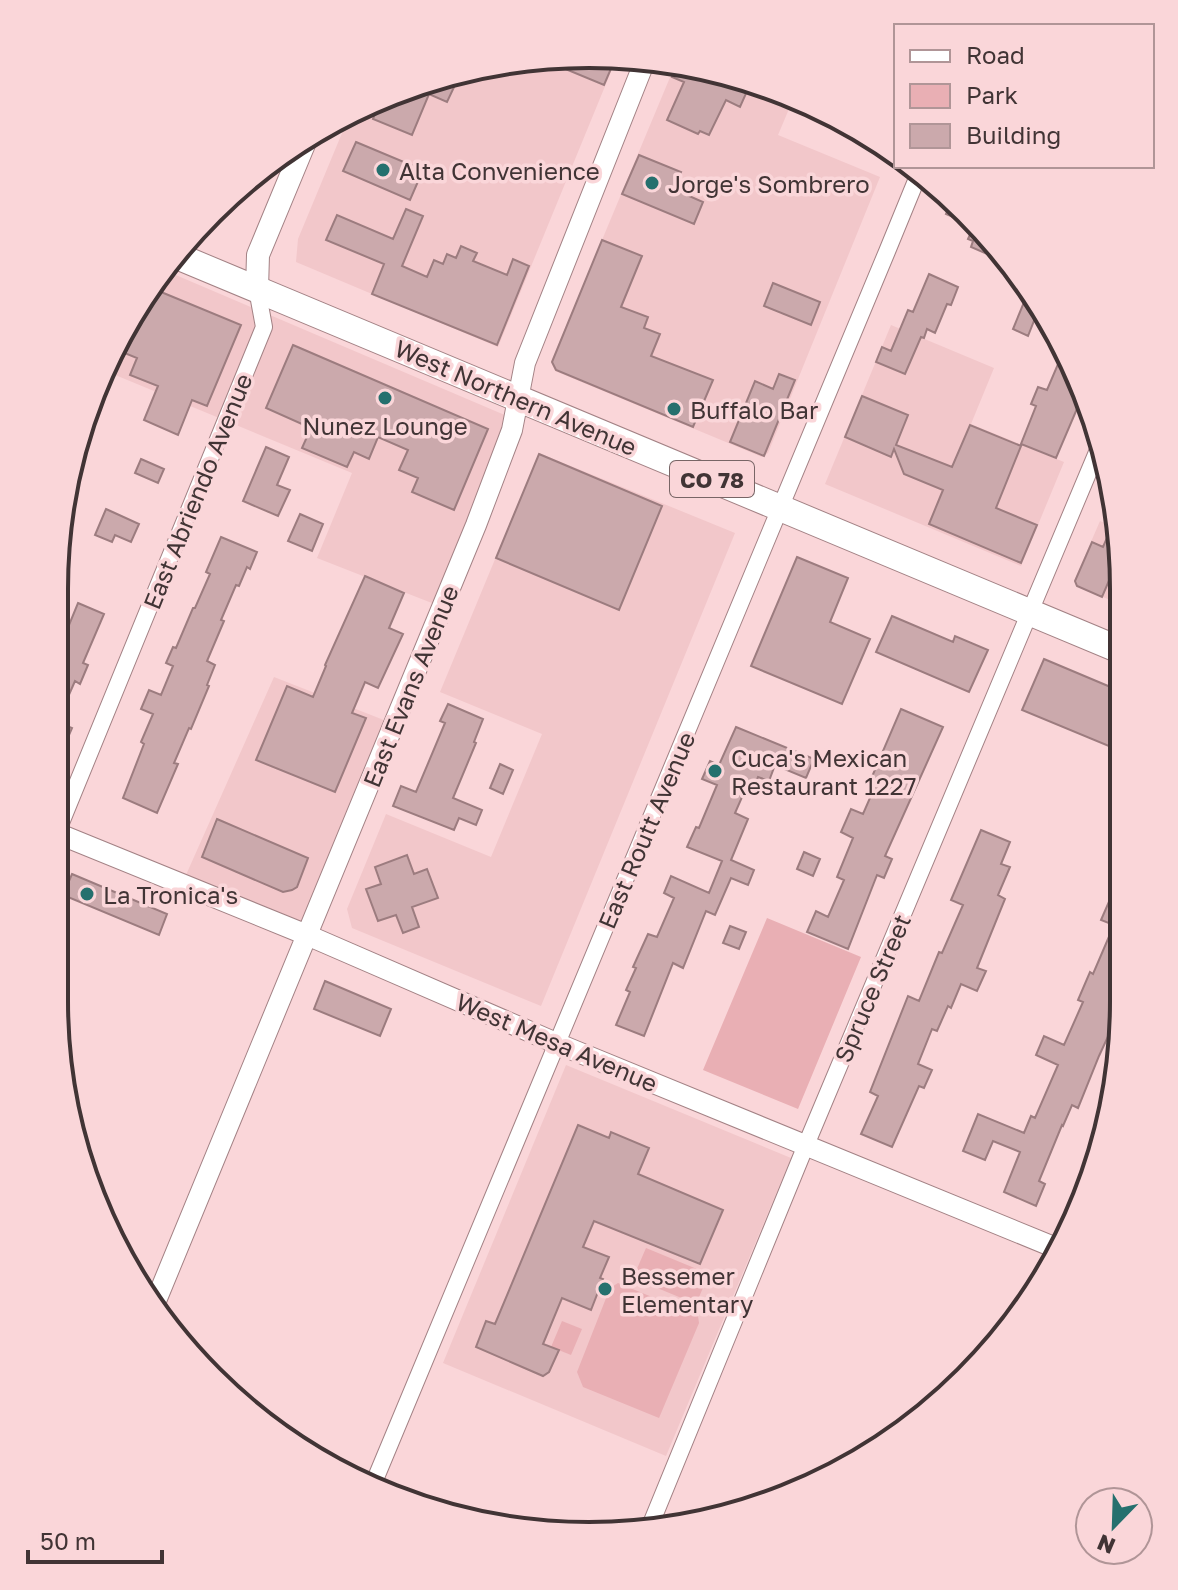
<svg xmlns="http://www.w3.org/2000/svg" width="1178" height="1590" viewBox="0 0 1178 1590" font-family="'Golos Text',sans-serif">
  <rect width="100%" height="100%" fill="#fad6d9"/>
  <path fill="#f2c7ca" d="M554,55L617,57L498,347L296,262L298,239L352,109L450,72Z
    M676,63L761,82L794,97L778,135L880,177L768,453L762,457L555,371L551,362Z
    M164,270L514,419L442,607L317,558L352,473L108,372L144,292Z
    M891,325L994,368L971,424L1064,462L1021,566L825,484Z
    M539,453L735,533L541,1006L352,928L347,909L386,814L491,857L542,734L440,692Z
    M1100,521L1119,529L1120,604L1076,586L1074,581Z
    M274,677L394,724L307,935L182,884Z
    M566,1065L791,1158L666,1456L443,1363Z"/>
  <path fill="#e9afb4" d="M767,918L861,957L798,1109L703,1070Z
    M646,1248L709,1274L696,1304L633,1278Z
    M618,1283L698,1316L699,1323L659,1418L583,1387L577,1372L610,1288Z
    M562,1321L582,1329L571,1355L551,1347Z"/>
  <path fill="#cba9ac" stroke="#9c7c7f" stroke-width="2" d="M554,55L582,56L616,57L604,85L539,58Z
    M678,63L752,80L740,107L726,100L709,135L700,131L698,134L667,120L684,82L672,77Z
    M437,77L455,85L447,102L429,94L412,135L373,119L381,98Z
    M356,142L423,170L410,200L343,171Z
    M639,155L681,172L673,189L703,202L694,224L622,194Z
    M953,199L1013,263L1015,266L971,247L973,241L968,239L974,226L946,214Z
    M406,209L423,216L402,266L427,277L434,260L443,264L447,254L456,258L461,246L477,253L473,261L507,275L513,259L529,266L497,345L372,294L384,264L326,240L337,215L393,239Z
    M602,240L642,256L621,307L648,317L644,328L660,334L651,356L713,380L693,427L556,370L552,362Z
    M929,274L958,287L951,305L947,304L935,333L927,329L924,338L921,337L905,374L876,362L882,347L891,351L908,310L913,312Z
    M773,283L820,302L811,325L764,306Z
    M149,287L241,325L207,406L192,400L178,435L144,420L158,386L130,375L137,358L122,352L127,340L123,339L144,292Z
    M1029,290L1039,308L1028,336L1013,329Z
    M293,345L488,429L454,510L412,492L418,478L399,470L408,450L378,437L369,459L354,452L347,467L302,448L311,428L266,408Z
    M1064,350L1085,390L1056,458L1021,444L1036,406L1031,404L1038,387L1047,390Z
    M779,374L795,380L764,456L730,442L755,381L773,389Z
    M862,396L908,415L896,445L952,467L970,425L1021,446L996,508L1037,525L1021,563L929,524L943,490L904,474L894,449L891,457L845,437Z
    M266,447L289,457L277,485L290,490L278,516L243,501Z
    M539,454L662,506L619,610L496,558Z
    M141,459L164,469L158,483L135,473Z
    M106,509L139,524L131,542L115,535L112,542L95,535Z
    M1118,513L1120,555L1102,597L1077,586L1075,581L1092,542L1103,547Z
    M300,514L323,524L312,551L288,541Z
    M221,537L257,552L250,569L247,567L239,586L236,585L221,620L224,621L207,661L215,665L207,685L209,686L191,729L189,728L174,763L178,764L157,813L123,798L144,744L141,742L153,714L141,709L149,690L161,695L173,666L166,663L173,647L176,648L193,608H195L210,574L206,572Z
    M797,557L848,578L830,622L870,639L842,704L751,666Z
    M365,576L404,593L389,628L403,634L378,688L365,682L352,713L366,718L335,792L256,760L287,686L313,697L326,666L325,665Z
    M78,603L104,614L83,663L88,665L80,684L75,681L57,722L72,728L55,768V625L67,630Z
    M892,616L953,642L955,636L988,650L969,692L876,652Z
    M1044,659L1120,691L1121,739L1116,749L1022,710Z
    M448,704L483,719L474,742L476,743L453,798L482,810L476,825L459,818L454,830L393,806L401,786L416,792L445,723L440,721Z
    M901,709L943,727L885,856L892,859L884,878L877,875L848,949L807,932L816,911L828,917L844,880L837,877L853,838L841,832L851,809L863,814L877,782L871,779Z
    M736,727L814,759L806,778L775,765L769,781L758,777L755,784L749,781L735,813L748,819L731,860L754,870L748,885L731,878L715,915L706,911L683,968L673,963L644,1036L616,1025L630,992L626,990L636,968L633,967L648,934L657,937L674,898L664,893L671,876L709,893L722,861L687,847L696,827L699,828L717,785L702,779L710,761L719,765Z
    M500,764L513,770L503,794L490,788Z
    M217,819L308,858L297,887L292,890L283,892L202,857Z
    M981,830L1010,842L1001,864L1010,867L998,895L1005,899L977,968L986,971L977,991L961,984L951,1008L948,1006L937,1031L932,1029L918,1064L932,1070L924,1088L919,1086L892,1147L861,1134L878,1096L870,1092L908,996L919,1001L939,952L942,953L963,905L951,900Z
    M804,852L820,859L813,876L797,869Z
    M407,855L414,874L427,869L438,898L412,907L419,927L403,933L396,915L378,921L366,889L381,884L375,867Z
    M72,874L167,914L159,935L63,895Z
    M1111,897L1122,902L1123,1004L1099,1056L1078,1108L1072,1105L1063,1126L1062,1125L1039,1181L1045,1184L1036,1206L1004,1192L1020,1152L993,1141L985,1160L963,1151L978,1114L1024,1133L1031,1116L1035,1118L1058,1065L1036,1055L1044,1036L1064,1045L1083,1002L1078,1000L1090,972L1093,974L1114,925L1101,920Z
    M730,926L746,932L739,949L723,943Z
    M325,981L391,1009L380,1036L314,1009Z
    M578,1125L609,1138L611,1132L649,1148L638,1174L723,1210L700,1264L594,1221L583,1247L609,1257L600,1278L603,1279L591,1310L562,1298L543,1344L559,1350L549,1372L543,1376L476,1347L486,1321L495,1324Z"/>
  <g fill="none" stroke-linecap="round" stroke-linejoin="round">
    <defs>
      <path id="minor" d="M54,840L264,327L257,289
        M1058,1254L1106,1140
        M372,1487C555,1049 740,611 920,171
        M648,1531L806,1145L1100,445"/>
      <path id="tertiary" d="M54,832L307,935L556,1043L1061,1250
        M153,1308L476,525L512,430L525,363L646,58"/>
      <path id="secondary" d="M257,289L258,255L307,137"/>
      <path id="primary" d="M177,256L1120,650"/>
    </defs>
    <use href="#minor" stroke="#a38285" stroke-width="18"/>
    <use href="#tertiary" stroke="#a38285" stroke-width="22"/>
    <use href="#secondary" stroke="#a38285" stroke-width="24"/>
    <use href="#primary" stroke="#a38285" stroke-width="28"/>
    <use href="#minor" stroke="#fff" stroke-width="16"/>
    <use href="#tertiary" stroke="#fff" stroke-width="20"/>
    <use href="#secondary" stroke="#fff" stroke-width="22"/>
    <use href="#primary" stroke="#fff" stroke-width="26"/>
  </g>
  <g fill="#25706e" stroke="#fad6d9" stroke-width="3">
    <circle cx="383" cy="170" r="8"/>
    <circle cx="652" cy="183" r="8"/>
    <circle cx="385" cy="398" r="8"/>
    <circle cx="674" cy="409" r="8"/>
    <circle cx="715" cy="771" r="8"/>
    <circle cx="87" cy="894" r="8"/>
    <circle cx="605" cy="1289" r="8"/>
  </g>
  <g text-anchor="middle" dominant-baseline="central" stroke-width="7" stroke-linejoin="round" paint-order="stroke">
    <rect fill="#fad6d9" stroke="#786566" stroke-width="2" x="670" y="461" width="84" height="36" rx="6"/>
    <g font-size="22" font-weight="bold" fill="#413435">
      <text x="712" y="479">CO 78</text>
    </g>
    <g font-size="24" fill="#413435" stroke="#fad6d9" text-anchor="start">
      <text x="399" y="170">Alta Convenience</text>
      <text x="668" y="183">Jorge's Sombrero</text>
      <text x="690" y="409">Buffalo Bar</text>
      <text x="385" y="425" text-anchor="middle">Nunez Lounge</text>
      <text x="731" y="757">Cuca's Mexican<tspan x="731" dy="28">Restaurant 1227</tspan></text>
      <text x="103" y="894">La Tronica's</text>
      <text x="621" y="1275">Bessemer<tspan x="621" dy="28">Elementary</tspan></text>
    </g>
    <g font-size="24" fill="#413435" stroke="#fad6d9">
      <text transform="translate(516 397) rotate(23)">West Northern Avenue</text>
      <text transform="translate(197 491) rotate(-68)">East Abriendo Avenue</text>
      <text transform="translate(410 686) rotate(-68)">East Evans Avenue</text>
      <text transform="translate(646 830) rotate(-67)">East Routt Avenue</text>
      <text transform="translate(872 988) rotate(-67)">Spruce Street</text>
      <text transform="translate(557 1042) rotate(23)">West Mesa Avenue</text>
    </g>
  </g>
  <path d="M0 0H1178V1590H0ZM589 68H589A521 521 0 0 1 1110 589V1001A521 521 0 0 1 589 1522H589A521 521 0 0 1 68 1001V589A521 521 0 0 1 589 68Z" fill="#fad6d9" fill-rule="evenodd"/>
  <path fill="none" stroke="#413435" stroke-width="4" d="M589 68H589A521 521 0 0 1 1110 589V1001A521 521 0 0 1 589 1522H589A521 521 0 0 1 68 1001V589A521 521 0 0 1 589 68Z"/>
  <rect x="894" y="24" width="260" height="144" fill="#fad6d9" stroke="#b09597" stroke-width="2"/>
  <rect x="910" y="50" width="40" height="12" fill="#ffffff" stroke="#b09597" stroke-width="2"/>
  <text x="966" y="64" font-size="24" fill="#413435">Road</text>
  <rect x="910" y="84" width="40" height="24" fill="#e9afb4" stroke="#b09597" stroke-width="2"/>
  <text x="966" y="104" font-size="24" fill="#413435">Park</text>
  <rect x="910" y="124" width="40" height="24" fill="#cba9ac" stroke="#b09597" stroke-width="2"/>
  <text x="966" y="144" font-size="24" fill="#413435">Building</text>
  <g transform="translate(1114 1526) rotate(203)"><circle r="38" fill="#fad6d9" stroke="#b09597" stroke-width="2"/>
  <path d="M0-6L14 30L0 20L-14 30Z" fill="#25706e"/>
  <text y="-12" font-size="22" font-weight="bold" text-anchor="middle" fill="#413435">N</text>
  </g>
  <path d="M28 1550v12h134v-12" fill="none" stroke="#413435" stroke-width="4"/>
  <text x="40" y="1550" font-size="24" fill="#413435" stroke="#fad6d9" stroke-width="6" paint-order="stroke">50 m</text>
</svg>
